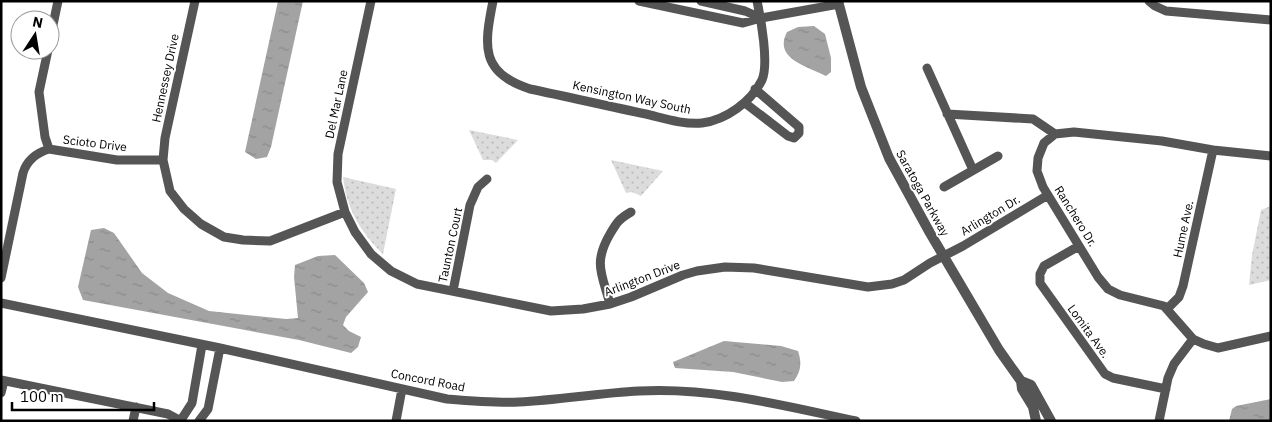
<svg xmlns="http://www.w3.org/2000/svg" width="1272" height="422" viewBox="0 0 1272 422" font-family="'IBM Plex Sans',sans-serif">
  <defs>
    <pattern id="park-dots" width="8" height="8" patternUnits="userSpaceOnUse" patternTransform="scale(1.25)"><rect width="8" height="8" fill="#dcdcdc"/><path d="M2 2h.1M6 6h.1" fill="none" stroke="#bbb" stroke-width="1.8" stroke-linecap="round"/></pattern>
    <pattern id="water-ripples" width="26" height="14" patternUnits="userSpaceOnUse" patternTransform="scale(1.25)"><rect width="26" height="14" fill="#a3a3a3"/><path d="M2 4q2-2 4 0t4 0M15 11q2-2 4 0t4 0" fill="none" stroke="#8b8b8b"/></pattern>
  </defs>
  <rect width="100%" height="100%" fill="#fff"/>
  <path fill="url(#park-dots)" d="M469,130L518,140L496,163L492,160H483Z
    M611,160L663,171L641,196L632,192L626,193Z
    M343,177L396,189L383,254C360,231 347,210 343,177Z
    M1271,206V280L1249,285L1252,255L1261,210Z"/>
  <path fill="url(#water-ripples)" d="M278,1H303L271,147L267,157L256,159L245,152Z
    M814,26L825,34L831,58V72L826,76C807,66 773,59 787,32L798,27Z
    M104,228L114,233L142,273L168,293L209,311L286,319L298,318L294,277L295,265L318,256L335,255L364,283L368,292L346,317L343,325L349,331L361,337L358,347L351,353L299,340L83,300L78,287L91,230Z
    M724,341L781,346L798,351C802,363 801,371 794,381L782,382L733,372L675,368L673,362Z
    M1271,399V421H1229L1232,409L1236,406Z"/>
  <g fill="none" stroke-linecap="round" stroke-linejoin="round">
    <path stroke="#555" stroke-width="9" d="M195,1L165,138L163,160L170,191L184,209L201,224L224,237L243,240L270,241L345,212
      M371,1L338,154L337,182L345,212L355,232L371,254L391,271L417,284L551,311L583,309L610,304L631,297L683,275L697,271L725,267L754,268L868,287L892,284L904,280L930,263L963,246L1048,195
      M493,1C484,46 480,73 530,89C569,97 607,106 646,114C663,118 684,125 702,123C726,120 751,102 762,80C769,64 761,19 757,1
      M639,1L743,23L761,18L839,4
      M701,1L745,11L761,18
      M1149,1L1155,6L1166,11L1271,20
      M50,39L58,1
      M48,50L39,92L45,137L49,149
      M927,68L973,170
      M745,103L788,136L794,138L799,133V127L755,89
      M947,114L1033,119L1055,134
      M1271,156L1213,150L1162,141L1074,132L1055,134L1044,143L1038,158L1037,171L1043,187L1098,277L1108,289L1120,295L1164,306L1193,339L1204,344L1218,348L1271,336
      M944,187L998,156
      M1079,246L1044,266L1040,274V283L1105,374L1113,378L1166,389
      M1,278L23,173C27,160 36,153 49,149L117,160H163
      M453,291L470,205L478,187L487,179
      M1,303L220,348L447,399C471,401 495,403 519,402C559,400 599,393 639,391C713,387 785,406 856,421
      M610,304C602,274 593,263 610,234C617,222 619,219 631,212
      M1167,309L1179,297L1183,286L1213,150
      M1,380L168,414L181,421
      M1,393L4,381
      M181,420L192,403L202,345
      M133,421L136,407
      M199,421L208,409L220,348
      M396,421L402,389
      M1159,421L1168,378L1174,364L1193,339"/>
    <path stroke="#555" stroke-width="10" d="M838,1L861,87L889,158L930,233L999,350L1021,381L1022,389L1033,407L1036,421
      M1021,381L1031,385L1051,421"/>
  </g>
  <g text-anchor="middle" dominant-baseline="central" stroke-width="4" stroke-linejoin="round" paint-order="stroke">
    <g font-size="12" fill="#000" stroke="#fff">
      <text transform="translate(165 78) rotate(-78)">Hennessey Drive</text>
      <text transform="translate(632 97) rotate(12)">Kensington Way South</text>
      <text transform="translate(336 104) rotate(-78)">Del Mar Lane</text>
      <text transform="translate(95 143) rotate(7)">Scioto Drive</text>
      <text transform="translate(923 193) rotate(61)">Saratoga Parkway</text>
      <text transform="translate(990 215) rotate(-31)">Arlington Dr.</text>
      <text transform="translate(1076 216) rotate(58)">Ranchero Dr.</text>
      <text transform="translate(1183 229) rotate(-78)">Hume Ave.</text>
      <text transform="translate(450 245) rotate(-78)">Taunton Court</text>
      <text transform="translate(642 278) rotate(-21)">Arlington Drive</text>
      <text transform="translate(1089 331) rotate(54)">Lomita Ave.</text>
      <text transform="translate(428 380) rotate(11)">Concord Road</text>
    </g>
  </g>
  <rect width="1272" height="422" fill="none" stroke="#000000" stroke-width="5"/>
  <g transform="translate(35 35) rotate(12)"><circle r="24" fill="#ffffff" stroke="#999999"/>
  <path d="M0-4L9 19L0 12L-9 19Z" fill="#000000"/>
  <text y="-8" font-size="14" font-weight="bold" text-anchor="middle" fill="#000000">N</text>
  </g>
  <path d="M12 402v8h142v-8" fill="none" stroke="#000000" stroke-width="2.5"/>
  <text x="20" y="402" font-size="15" fill="#000000" stroke="#ffffff" stroke-width="4" paint-order="stroke">100 m</text>
</svg>
